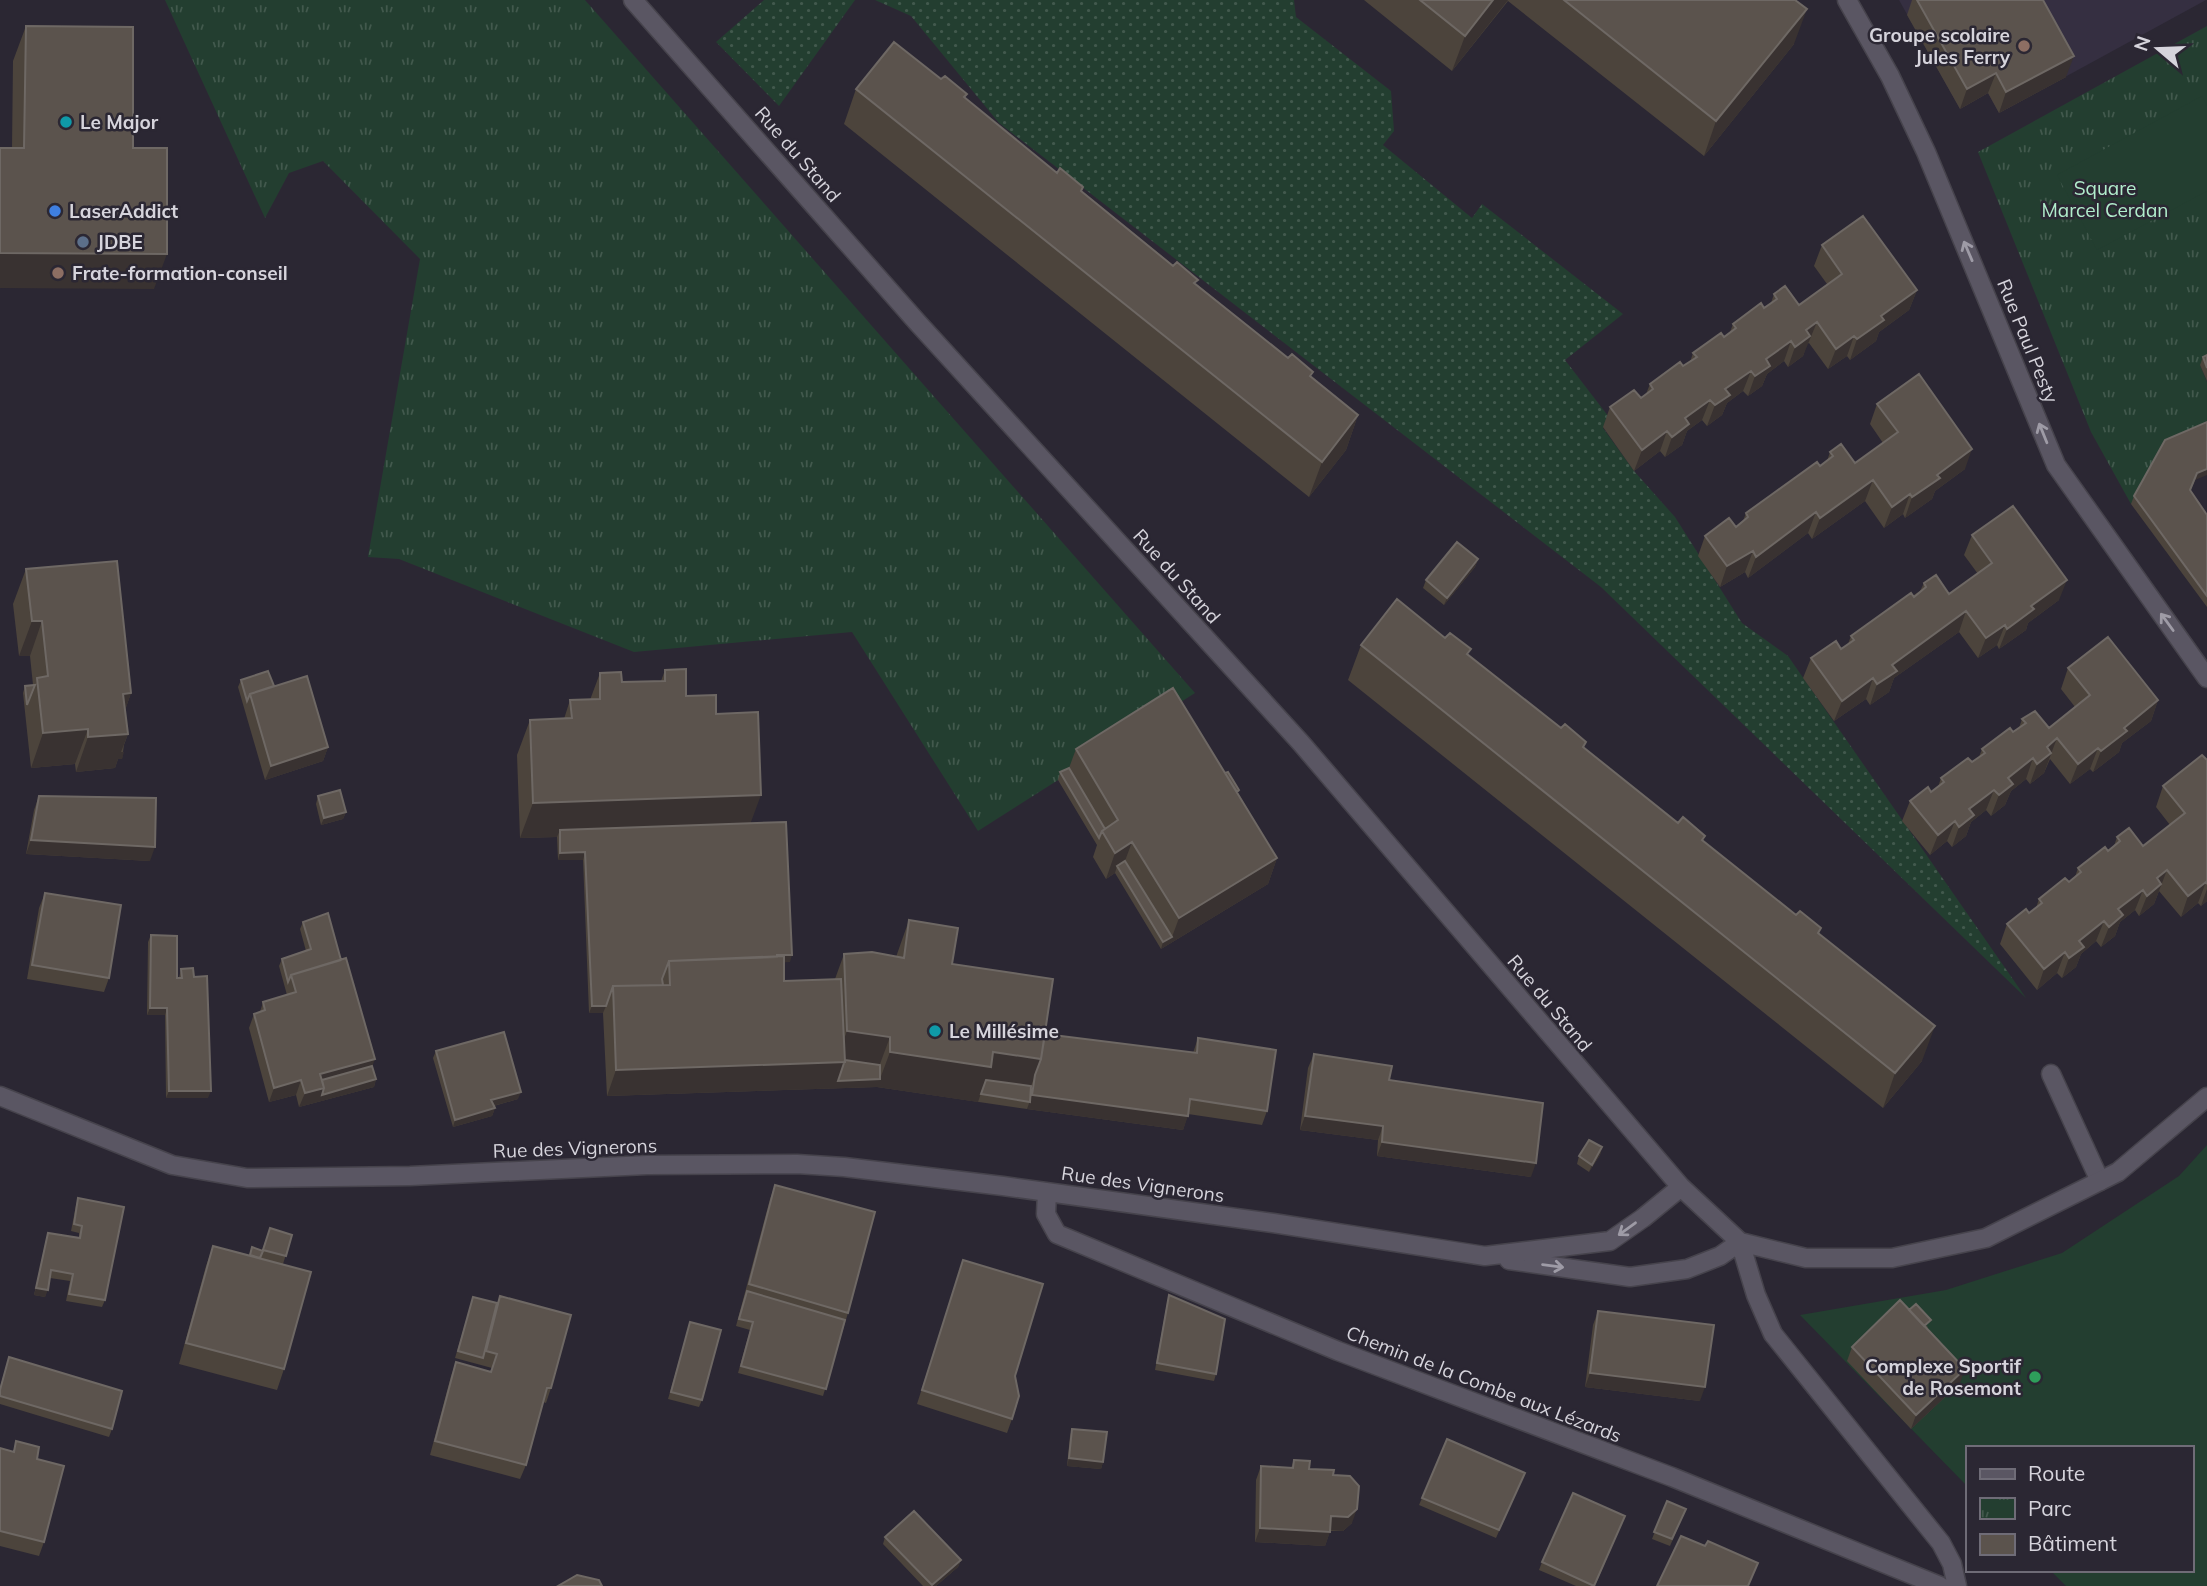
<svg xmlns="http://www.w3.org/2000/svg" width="2207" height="1586" viewBox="0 0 2207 1586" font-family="Mulish,sans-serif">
  <defs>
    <pattern id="grass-dots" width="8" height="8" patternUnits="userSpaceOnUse" patternTransform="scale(1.75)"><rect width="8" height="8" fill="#233e30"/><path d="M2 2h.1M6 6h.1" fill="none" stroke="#42594d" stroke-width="1.8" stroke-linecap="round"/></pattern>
    <pattern id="park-tufts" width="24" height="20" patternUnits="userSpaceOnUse" patternTransform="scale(1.75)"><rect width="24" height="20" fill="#233e30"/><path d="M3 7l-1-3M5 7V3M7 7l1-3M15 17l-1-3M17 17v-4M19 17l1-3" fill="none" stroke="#42594d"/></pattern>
  </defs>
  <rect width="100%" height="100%" fill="#2b2733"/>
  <path fill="#352f41" d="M1899,0H2206L1999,113L1988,93L1960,109Z"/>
  <path fill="url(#grass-dots)" d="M764,0H855L779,106L716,42Z
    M875,0H1294L1296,17L1391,91L1394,131L1383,145L1472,218L1482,204L1623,314L1565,360L1612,421L1603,428L1634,471L1675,517L1742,623L1788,656L2026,998L1601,587L999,123L911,16Z"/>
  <path fill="url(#park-tufts)" d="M165,0H585L1195,693L978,831L852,632L634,652L399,559L368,557L420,259L323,161L289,173L265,218Z
    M2207,26V362L2200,365L2207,382V428L2131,504L2091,432L1978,152Z"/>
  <path fill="#233e30" d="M2202,96L2207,106V191L2097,250L2057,175Z
    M2207,1145V1586H2066L2050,1570H2191V1448H1967V1486L1800,1315L1946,1290L2062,1253L2179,1176Z"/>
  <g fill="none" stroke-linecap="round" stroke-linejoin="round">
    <defs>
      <path id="service" d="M2051,1074L2100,1181"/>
      <path id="minor" d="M633,0L917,322L1301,743L1681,1187L1740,1242L1806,1258H1892L1986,1238L2118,1172L2207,1097
        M1847,0L1890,76L1926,152L2056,465L2207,678
        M0,1096L172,1165L247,1178L410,1176L647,1165L797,1164L844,1167L1003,1186L1273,1223L1485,1256L1610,1241L1643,1218L1681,1187
        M1047,1192L1046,1214L1057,1234L1338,1351L1672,1477L1940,1586
        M1509,1260L1630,1277L1687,1269L1720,1256L1740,1242L1756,1295L1773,1334L1941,1543L1952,1564L1957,1586"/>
    </defs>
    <use href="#service" stroke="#46434c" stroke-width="21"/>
    <use href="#minor" stroke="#46434c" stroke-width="21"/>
    <use href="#service" stroke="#5a5663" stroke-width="18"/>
    <use href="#minor" stroke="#5a5663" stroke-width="18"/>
  </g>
  <path fill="#4c443c" d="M1364,0H1795L1794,44L1704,156L1508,1L1452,71Z
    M1912,0H2043L2066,77L1999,113L1988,93L1960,109L1907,15Z
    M26,26L133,148L154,289L12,148L13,61Z
    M941,79L967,94L965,98L1057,173L1082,191L1358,415L1346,450L1309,497L844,124L856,89Z
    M1822,245L1917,290L1909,310L1879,332L1876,341L1850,360L1847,356L1828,369L1809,343L1807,344L1803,356L1788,367L1784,361L1767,374L1762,386L1748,396L1743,391L1727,403L1722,415L1707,426L1702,420L1687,431L1682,445L1665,457L1660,451L1634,471L1603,427L1610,407L1641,398L1646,394L1650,384L1690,362L1693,353L1724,337L1730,332L1733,324L1764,308L1771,303L1774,294L1799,305L1827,284L1814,266Z
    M2207,355V381L2200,365L2203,357Z
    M1877,404L1965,469L1935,491L1932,499L1905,518L1903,514L1884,528L1865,501L1812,539L1808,533L1748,578L1745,572L1720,587L1698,556L1705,536L1736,527L1743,521L1746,513L1827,461L1830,452L1855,463L1883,443L1870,424Z
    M2195,480L2190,491L2207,515V607L2131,504L2134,496Z
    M1972,535L2059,600L2028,623L2026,630L1999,649L1997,645L1978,658L1959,632L1894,678L1889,692L1870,705L1866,699L1834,721L1803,678L1811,658L1841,649L1848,644L1851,636L1920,591L1924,583L1949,594L1978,574L1964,555Z
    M1478,559L1475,567L1444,605L1423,588L1426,580Z
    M26,569L131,693L125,710L128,734L124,745L122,759H118L115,768L76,772L75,764L31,768L23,693L25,686L33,685L30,656H19L13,604Z
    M1361,645L1469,655L1561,728L1586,742L1584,748L1678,823L1705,836L1703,841L1796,915L1821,928L1819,934L1922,1061L1883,1108L1348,680Z
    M2068,668L2158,700L2151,721L2122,743L2119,752L2093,772L2090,769L2070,784L2050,759L2044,773L2030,784L2026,779L2011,791L2005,805L1991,816L1986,810L1971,822L1966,836L1952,847L1947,841L1930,855L1902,821L1910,801L1931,792L1938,787L1941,778L1972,762L1979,757L1982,749L2019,728L2022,719L2049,728L2075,707L2061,689Z
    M665,670L686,696L716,714L751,823L790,962H784V981L835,979L844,954L896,957L909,920L952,964L1045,1034L1193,1053L1198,1038L1267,1111L1262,1125L1188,1114L1183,1130L1027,1109L877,1087L607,1096L603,1013H589L583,860H558L557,837L520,838L517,755L530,720L564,719L570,700H590L600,673L622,682L661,681Z
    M241,680L274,686L328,747L323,761L265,780L238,687Z
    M1076,749L1225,773L1239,790L1238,793L1277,858L1268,884L1161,949L1115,873L1106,879L1093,857L1097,845L1058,780L1060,772L1069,768Z
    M2207,760V901L2201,906L2198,903L2181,917L2159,891L2154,904L2139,916L2135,910L2120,922L2115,936L2101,947L2096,941L2081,954L2076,967L2062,978L2057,973L2037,990L2000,944L2007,924L2029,913L2036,908L2039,899L2069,882L2075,877L2078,868L2108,851L2114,846L2117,837L2143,846L2170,825L2156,807L2163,786Z
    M39,796L150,861L26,854L34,810Z
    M318,796L346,812L343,819L321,825L316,804Z
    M45,893L109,978L104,992L27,979L39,908Z
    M303,922L372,1066L376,1079L374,1087L299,1107L296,1095L269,1102L249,1028L254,1014L260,1012L263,1002L287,995L279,966L282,959L306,951L300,929Z
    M151,935L177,978H179L181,969L208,1098H166L165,1015H147L148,942Z
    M436,1051L518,1099L494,1106L495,1108L492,1116L453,1127L433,1058Z
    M1314,1054L1389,1080L1531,1177L1377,1156L1378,1140L1300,1130L1308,1068Z
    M1602,1147L1600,1155L1589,1172L1577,1164L1579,1156Z
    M775,1185L848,1313L823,1396L738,1373L750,1330L736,1326L770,1199Z
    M78,1198L105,1300L102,1307L66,1301L70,1281L50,1278L45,1297L34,1295L46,1240L48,1233L79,1238V1233L71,1231L76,1205Z
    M270,1228L292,1235L283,1264L284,1369L277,1390L179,1364L206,1266L213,1246L249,1255L252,1247L262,1250Z
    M963,1260L1015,1376L1012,1419L1007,1433L917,1404Z
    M1169,1295L1216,1374L1214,1381L1155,1370L1167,1303Z
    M500,1296L551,1388L546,1403L543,1402L526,1465L520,1479L430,1455L451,1376L456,1362L491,1372L492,1368L455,1358L473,1297L497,1303Z
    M1909,1310L1928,1327L1927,1328L1960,1383L1911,1429L1847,1361L1852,1347Z
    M1598,1311L1700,1401L1585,1387L1593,1325Z
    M690,1322L702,1400L699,1407L668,1399Z
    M9,1357L112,1429L109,1437L0,1404V1387Z
    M1072,1429L1103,1462L1101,1469L1067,1466L1070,1436Z
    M16,1441L37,1459L44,1542L39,1556L0,1546V1448L13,1452Z
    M1294,1460L1309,1469L1333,1475L1352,1523L1343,1531H1330L1325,1546L1255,1542L1256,1480L1261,1466L1291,1468Z
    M1525,1473L1496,1538L1419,1505L1422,1498Z
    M1667,1501L1683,1516L1670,1546L1652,1539Z
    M1625,1516L1595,1586H1576L1539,1570L1542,1562Z
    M885,1537L961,1560L958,1567L936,1586H923L883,1544Z"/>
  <path fill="#393231" d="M1493,0H1508L1452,71L1465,36Z
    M1807,9L1794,44L1704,156L1716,121Z
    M2074,56L2066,77L1999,113L2006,92Z
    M1996,73L1988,93L1960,109L1967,89Z
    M0,253L167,254L154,289L0,288Z
    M1917,290L1909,310L1879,332L1876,341L1850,360L1857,339L1881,316Z
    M1817,322L1803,356L1788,367L1795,347L1806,330Z
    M1854,336L1847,356L1828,369L1836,349Z
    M1791,341L1784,361L1767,374L1762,386L1748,396L1755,376L1766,359Z
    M1751,371L1743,391L1727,403L1722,415L1707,426L1715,405L1725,389Z
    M1710,400L1702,420L1687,431L1682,445L1665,457L1672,437L1685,418Z
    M1358,415L1346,450L1309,497L1322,462Z
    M1667,431L1660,451L1634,471L1642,450Z
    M1972,449L1965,469L1935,491L1932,499L1905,518L1912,497L1937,475Z
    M2207,469V475L2195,480L2187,498L2197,473Z
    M1873,480L1865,501L1812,539L1820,518Z
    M1910,494L1903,514L1884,528L1892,507Z
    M1816,512L1808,533L1748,578L1756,557Z
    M1753,551L1745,572L1720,587L1727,566Z
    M1478,559L1475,567L1444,605L1447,598Z
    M2067,580L2059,600L2028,623L2026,630L1999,649L2007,629L2031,606Z
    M1966,611L1959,632L1894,678L1889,692L1870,705L1877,684L1892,665Z
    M32,621H42L30,656H19Z
    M2005,625L1997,645L1978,658L1986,638Z
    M1873,678L1866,699L1834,721L1842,701Z
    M131,693L119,728L123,694Z
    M2158,700L2151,721L2122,743L2119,752L2093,772L2101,751L2124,728Z
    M88,729L75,764L31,768L43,733Z
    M128,734L121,752H124L122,759H118L115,768L76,772L88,737Z
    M2057,738L2044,773L2030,784L2037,764L2047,747Z
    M328,747L323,761L265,780L271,766Z
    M2098,748L2090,769L2070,784L2078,764Z
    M2033,758L2026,779L2011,791L2005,805L1991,816L1999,795L2008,778Z
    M1994,790L1986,810L1971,822L1966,836L1952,847L1959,827L1969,809Z
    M761,795L748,830H560L557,837L520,838L533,803Z
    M346,812L343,819L321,825L324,818Z
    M1955,821L1947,841L1930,855L1938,835Z
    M31,840L155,847L150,861L26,854Z
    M1132,842L1122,869L1117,866L1115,873L1106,879L1115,853Z
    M585,852L583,860H558L560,853Z
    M1277,858L1268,884L1161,949L1163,942L1172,937L1179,918Z
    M2167,870L2154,904L2139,916L2147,896L2157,878Z
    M2206,882L2198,903L2181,917L2188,896Z
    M2207,889V901L2201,906Z
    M2143,890L2135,910L2120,922L2115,936L2101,947L2109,927L2118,909Z
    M2104,921L2096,941L2081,954L2076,967L2062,978L2069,958L2079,941Z
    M2065,952L2057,973L2037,990L2044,969Z
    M777,955H792L790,962L774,963Z
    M592,1006H606L603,1013H589Z
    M150,1008H167L165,1015H147Z
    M1935,1026L1922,1061L1883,1108L1895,1073Z
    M847,1031L890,1037L877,1072L880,1079L890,1052H993L1041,1059L1028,1094L983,1087L978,1102L877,1087L607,1096L616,1070L837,1059Z
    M375,1059L370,1073L320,1087V1074Z
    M376,1079L374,1087L299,1107L305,1093L324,1088Z
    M301,1080L296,1095L269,1102L274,1088Z
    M169,1091H211L208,1098H166Z
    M521,1092L518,1099L489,1107L491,1100Z
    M1032,1095L1188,1116L1183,1130L1027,1109Z
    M495,1108L492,1116L453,1127L455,1120Z
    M1305,1116L1383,1126L1378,1140L1300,1130Z
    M1382,1142L1536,1163L1531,1177L1377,1156Z
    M1602,1147L1600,1155L1589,1172L1592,1165Z
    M36,1288L48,1290L45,1297L34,1295Z
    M1965,1369L1960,1383L1911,1429L1916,1415Z
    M1590,1373L1705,1387L1700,1401L1585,1387Z
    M1069,1458L1103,1462L1101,1469L1067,1466Z
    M1357,1509L1352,1523L1343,1531L1326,1530L1331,1516Z
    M1260,1528L1330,1532L1325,1546L1255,1542Z
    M961,1560L958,1567L936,1586H931Z"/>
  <path fill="#5b534d" stroke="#6e6864" stroke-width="2" d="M1420,0H1493L1465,36Z
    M1564,0H1795L1807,9L1716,121Z
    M1917,0H2043L2074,56L2006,92L1996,73L1967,89Z
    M26,26L133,27V148H167V254L0,253V148H24Z
    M894,42L941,79L945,76L967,94L964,97L1057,173L1060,168L1083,187L1081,191L1173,266L1177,262L1198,280L1194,283L1288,358L1292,354L1313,372L1310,376L1358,415L1322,462L856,89Z
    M1863,216L1917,290L1881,316L1884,320L1857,339L1854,336L1836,349L1817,322L1806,330L1810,336L1795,347L1791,341L1766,359L1770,366L1755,376L1751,371L1725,389L1730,395L1715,405L1710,400L1685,418L1689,424L1672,437L1667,431L1642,450L1610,407L1634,390L1641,398L1653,389L1650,384L1680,362L1683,366L1697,357L1693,353L1721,333L1724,337L1736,328L1733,324L1761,303L1764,308L1777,299L1774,294L1785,286L1799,305L1842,274L1822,245Z
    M2207,355V368L2203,357Z
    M1919,374L1972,449L1937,475L1940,478L1912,497L1910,494L1892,507L1873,480L1820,518L1816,512L1756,557L1753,551L1727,566L1705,536L1729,518L1736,527L1748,517L1746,513L1771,495L1817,462L1820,466L1833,456L1830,452L1841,444L1855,463L1898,432L1877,404Z
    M2207,422V469L2197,473L2190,490L2207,515V596L2134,496L2165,440Z
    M2013,506L2067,580L2031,606L2034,609L2007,629L2005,625L1986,638L1966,611L1892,665L1897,671L1877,684L1873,678L1842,701L1811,658L1836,641L1841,649L1854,640L1851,636L1911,593L1914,597L1926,587L1924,583L1936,575L1949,594L1992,563L1972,535Z
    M1457,542L1478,559L1447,598L1426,580Z
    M117,561L131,693L123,694L128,734L88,737V729L43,733L37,678L48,676L42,621H32L26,569Z
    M1397,599L1445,638L1450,633L1471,649L1467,654L1561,728L1565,724L1586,742L1583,747L1678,823L1683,817L1705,836L1702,840L1796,915L1800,911L1821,928L1818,933L1935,1026L1895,1073L1361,645Z
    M2108,637L2158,700L2124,728L2127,731L2101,751L2098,748L2078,764L2057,738L2047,747L2051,753L2037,764L2033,758L2008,778L2013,784L1999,795L1994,790L1969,809L1974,815L1959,827L1955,821L1938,835L1910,801L1928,787L1931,792L1944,782L1941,778L1968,758L1972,762L1985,753L1982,749L2010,728L2013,732L2026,723L2022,719L2035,711L2049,728L2090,695L2068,668Z
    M686,669V696L716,695V714L758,712L761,795L533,803L530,720L572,718L570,700L600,699V673L621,672L622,682L665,681V670Z
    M268,671L274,686L250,694L247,701L241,680Z
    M307,676L328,747L271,766L250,694Z
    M35,685L27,705L25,686Z
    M1173,688L1277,858L1179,918L1132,842L1115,853L1102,831L1118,820L1076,749Z
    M2202,755L2207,760V884L2206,882L2188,896L2167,870L2157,878L2161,884L2147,896L2143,890L2118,909L2123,915L2109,927L2104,921L2079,941L2084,947L2069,958L2065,952L2044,969L2007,924L2026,909L2029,913L2042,903L2039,899L2065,878L2069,882L2081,872L2078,868L2105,847L2108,851L2120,841L2117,837L2129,828L2143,846L2185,813L2163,786Z
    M1069,768L1105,829L1102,831L1099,838L1060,772Z
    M1228,772L1239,790L1237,792L1225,773Z
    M340,790L346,812L324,818L318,796Z
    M39,796L156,798L155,847L31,840Z
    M786,822L792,955H777V957L669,961L662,979L663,985L613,986L606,1006H592L585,852L560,853V830Z
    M1125,861L1172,937L1163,942L1117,866Z
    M45,893L121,905L109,978L32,965Z
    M328,913L341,960L291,975L288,982L282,959L311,949L303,922Z
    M909,920L958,928L952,964L1053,979L1041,1059L993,1052L991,1067L890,1052V1037L847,1031L844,954L872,952L904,958Z
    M151,935L177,936V978H182L181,969L193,968L194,977L207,976L211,1091H169L167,1008H150Z
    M784,956V981L841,979L845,1062L616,1070L613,986L670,985L669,961Z
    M346,958L375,1059L320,1074L324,1088L305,1093L301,1080L274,1088L254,1014L265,1010L263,1002L296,992L291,975Z
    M504,1032L521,1092L491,1100L495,1108L455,1120L436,1051Z
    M1045,1034L1197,1053L1198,1038L1276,1050L1267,1111L1190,1099L1188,1116L1032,1095L1035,1075L1041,1059Z
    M1314,1054L1392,1066L1389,1080L1543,1103L1536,1163L1382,1142L1383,1126L1305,1116Z
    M845,1060L880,1065V1079L838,1081Z
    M372,1066L376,1079L322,1095L324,1088L322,1080Z
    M986,1080L1031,1086L1030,1102L981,1094Z
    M1589,1140L1602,1147L1592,1165L1579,1156Z
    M775,1185L875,1212L848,1313L749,1284Z
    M78,1198L124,1207L105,1300L69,1294L73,1274L51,1270L48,1290L36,1288L48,1233L80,1238L82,1226L74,1224Z
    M270,1228L292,1235L286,1256L263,1250Z
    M213,1246L311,1272L284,1369L186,1343Z
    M252,1247L263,1251L260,1258L250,1255Z
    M963,1260L1043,1284L1015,1376L1019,1396L1012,1419L922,1390Z
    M747,1291L845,1320L826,1389L741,1366L753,1322L739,1319Z
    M1169,1295L1225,1319L1216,1374L1157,1363Z
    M500,1296L571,1315L551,1388H547L526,1465L435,1441L456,1362L491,1372L497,1354L486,1351Z
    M473,1297L497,1303L483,1358L458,1351Z
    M1900,1300L1965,1369L1916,1415L1852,1347Z
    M1916,1304L1931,1320L1924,1326L1909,1310Z
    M1598,1311L1714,1325L1705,1387L1590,1373Z
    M690,1322L721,1330L702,1400L671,1392Z
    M9,1357L122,1391L112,1429L0,1396V1390Z
    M1072,1429L1107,1432L1103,1462L1069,1458Z
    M1447,1439L1525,1473L1499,1530L1422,1498Z
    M16,1441L39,1447L37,1459L64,1466L44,1542L0,1531V1448L14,1452Z
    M1294,1460L1310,1461L1309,1469L1334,1470L1333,1475L1350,1476L1359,1486L1357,1509L1348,1517L1331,1516L1330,1532L1260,1528L1261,1466L1293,1468Z
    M1573,1493L1625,1516L1594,1586L1542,1562Z
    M1667,1501L1686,1509L1672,1539L1654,1532Z
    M914,1511L961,1560L932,1585L885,1537Z
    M1681,1536L1705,1546L1708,1541L1758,1563L1748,1586H1657Z
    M577,1575L599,1580L602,1586H558Z"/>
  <defs><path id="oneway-shaft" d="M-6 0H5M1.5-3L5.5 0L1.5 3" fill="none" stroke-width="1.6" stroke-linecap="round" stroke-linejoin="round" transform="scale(1.75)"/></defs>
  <g stroke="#9e9ba6">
    <use href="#oneway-shaft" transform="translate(1968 251) rotate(-113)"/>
    <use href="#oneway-shaft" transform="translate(2043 433) rotate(-112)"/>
    <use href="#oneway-shaft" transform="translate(2167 622) rotate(-126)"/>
    <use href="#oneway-shaft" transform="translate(1627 1229) rotate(144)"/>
    <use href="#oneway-shaft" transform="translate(1553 1266) rotate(8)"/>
  </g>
  <g fill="#8d6e63" stroke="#2b2733" stroke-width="2.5">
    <circle cx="2024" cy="46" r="7"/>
    <circle cx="58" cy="273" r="7"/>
  </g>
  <g fill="#0f9aa8" stroke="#2b2733" stroke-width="2.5">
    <circle cx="66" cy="122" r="7"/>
    <circle cx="935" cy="1031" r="7"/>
  </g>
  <circle fill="#3f7fe0" stroke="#2b2733" stroke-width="2.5" cx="55" cy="211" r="7"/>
  <circle fill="#5c6f8a" stroke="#2b2733" stroke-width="2.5" cx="83" cy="242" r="7"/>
  <circle fill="#2e9e5b" stroke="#2b2733" stroke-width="2.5" cx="2035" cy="1377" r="7"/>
  <g text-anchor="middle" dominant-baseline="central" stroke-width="5" stroke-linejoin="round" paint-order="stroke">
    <g font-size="19" font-weight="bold" fill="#d6d4dc" stroke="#2b2733" text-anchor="start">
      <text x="2010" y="35" text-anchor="end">Groupe scolaire<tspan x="2010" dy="22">Jules Ferry</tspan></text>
      <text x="80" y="122">Le Major</text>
      <text x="69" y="211">LaserAddict</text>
      <text x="97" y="242">JDBE</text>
      <text x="72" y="273">Frate-formation-conseil</text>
      <text x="949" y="1031">Le Millésime</text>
      <text x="2021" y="1366" text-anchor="end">Complexe Sportif<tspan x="2021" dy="22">de Rosemont</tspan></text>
    </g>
    <g font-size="19" fill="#d6d4dc" stroke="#2b2733">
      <text transform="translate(798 154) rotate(49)">Rue du Stand</text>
      <text transform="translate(2028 341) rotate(68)">Rue Paul Pesty</text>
      <text transform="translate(1177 576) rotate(48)">Rue du Stand</text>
      <text transform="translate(1550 1003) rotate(50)">Rue du Stand</text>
      <text transform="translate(575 1148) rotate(-2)">Rue des Vignerons</text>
      <text transform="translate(1143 1184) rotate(8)">Rue des Vignerons</text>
      <text transform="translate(1484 1384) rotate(21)">Chemin de la Combe aux Lézards</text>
    </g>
    <g font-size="19" fill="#b1edcc" stroke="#2b2733">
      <text x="2105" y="188">Square<tspan x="2105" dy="22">Marcel Cerdan</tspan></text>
    </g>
  </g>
  <rect x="1966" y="1446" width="228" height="126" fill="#2b2733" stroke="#6f6c77" stroke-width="2"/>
  <rect x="1980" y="1469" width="35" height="10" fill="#5a5663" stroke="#6f6c77" stroke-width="2"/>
  <text x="2028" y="1481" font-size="21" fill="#d6d4dc">Route</text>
  <rect x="1980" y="1498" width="35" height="21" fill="url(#park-tufts)" stroke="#6f6c77" stroke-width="2"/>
  <text x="2028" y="1516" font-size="21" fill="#d6d4dc">Parc</text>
  <rect x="1980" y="1534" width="35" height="21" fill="#5b534d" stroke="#6f6c77" stroke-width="2"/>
  <text x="2028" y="1551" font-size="21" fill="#d6d4dc">Bâtiment</text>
  <g transform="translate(2158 49) rotate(289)" stroke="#2b2733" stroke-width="5" paint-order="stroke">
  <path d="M0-5L12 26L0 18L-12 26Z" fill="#d6d4dc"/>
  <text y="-10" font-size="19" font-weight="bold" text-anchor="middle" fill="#d6d4dc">N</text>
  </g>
</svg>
